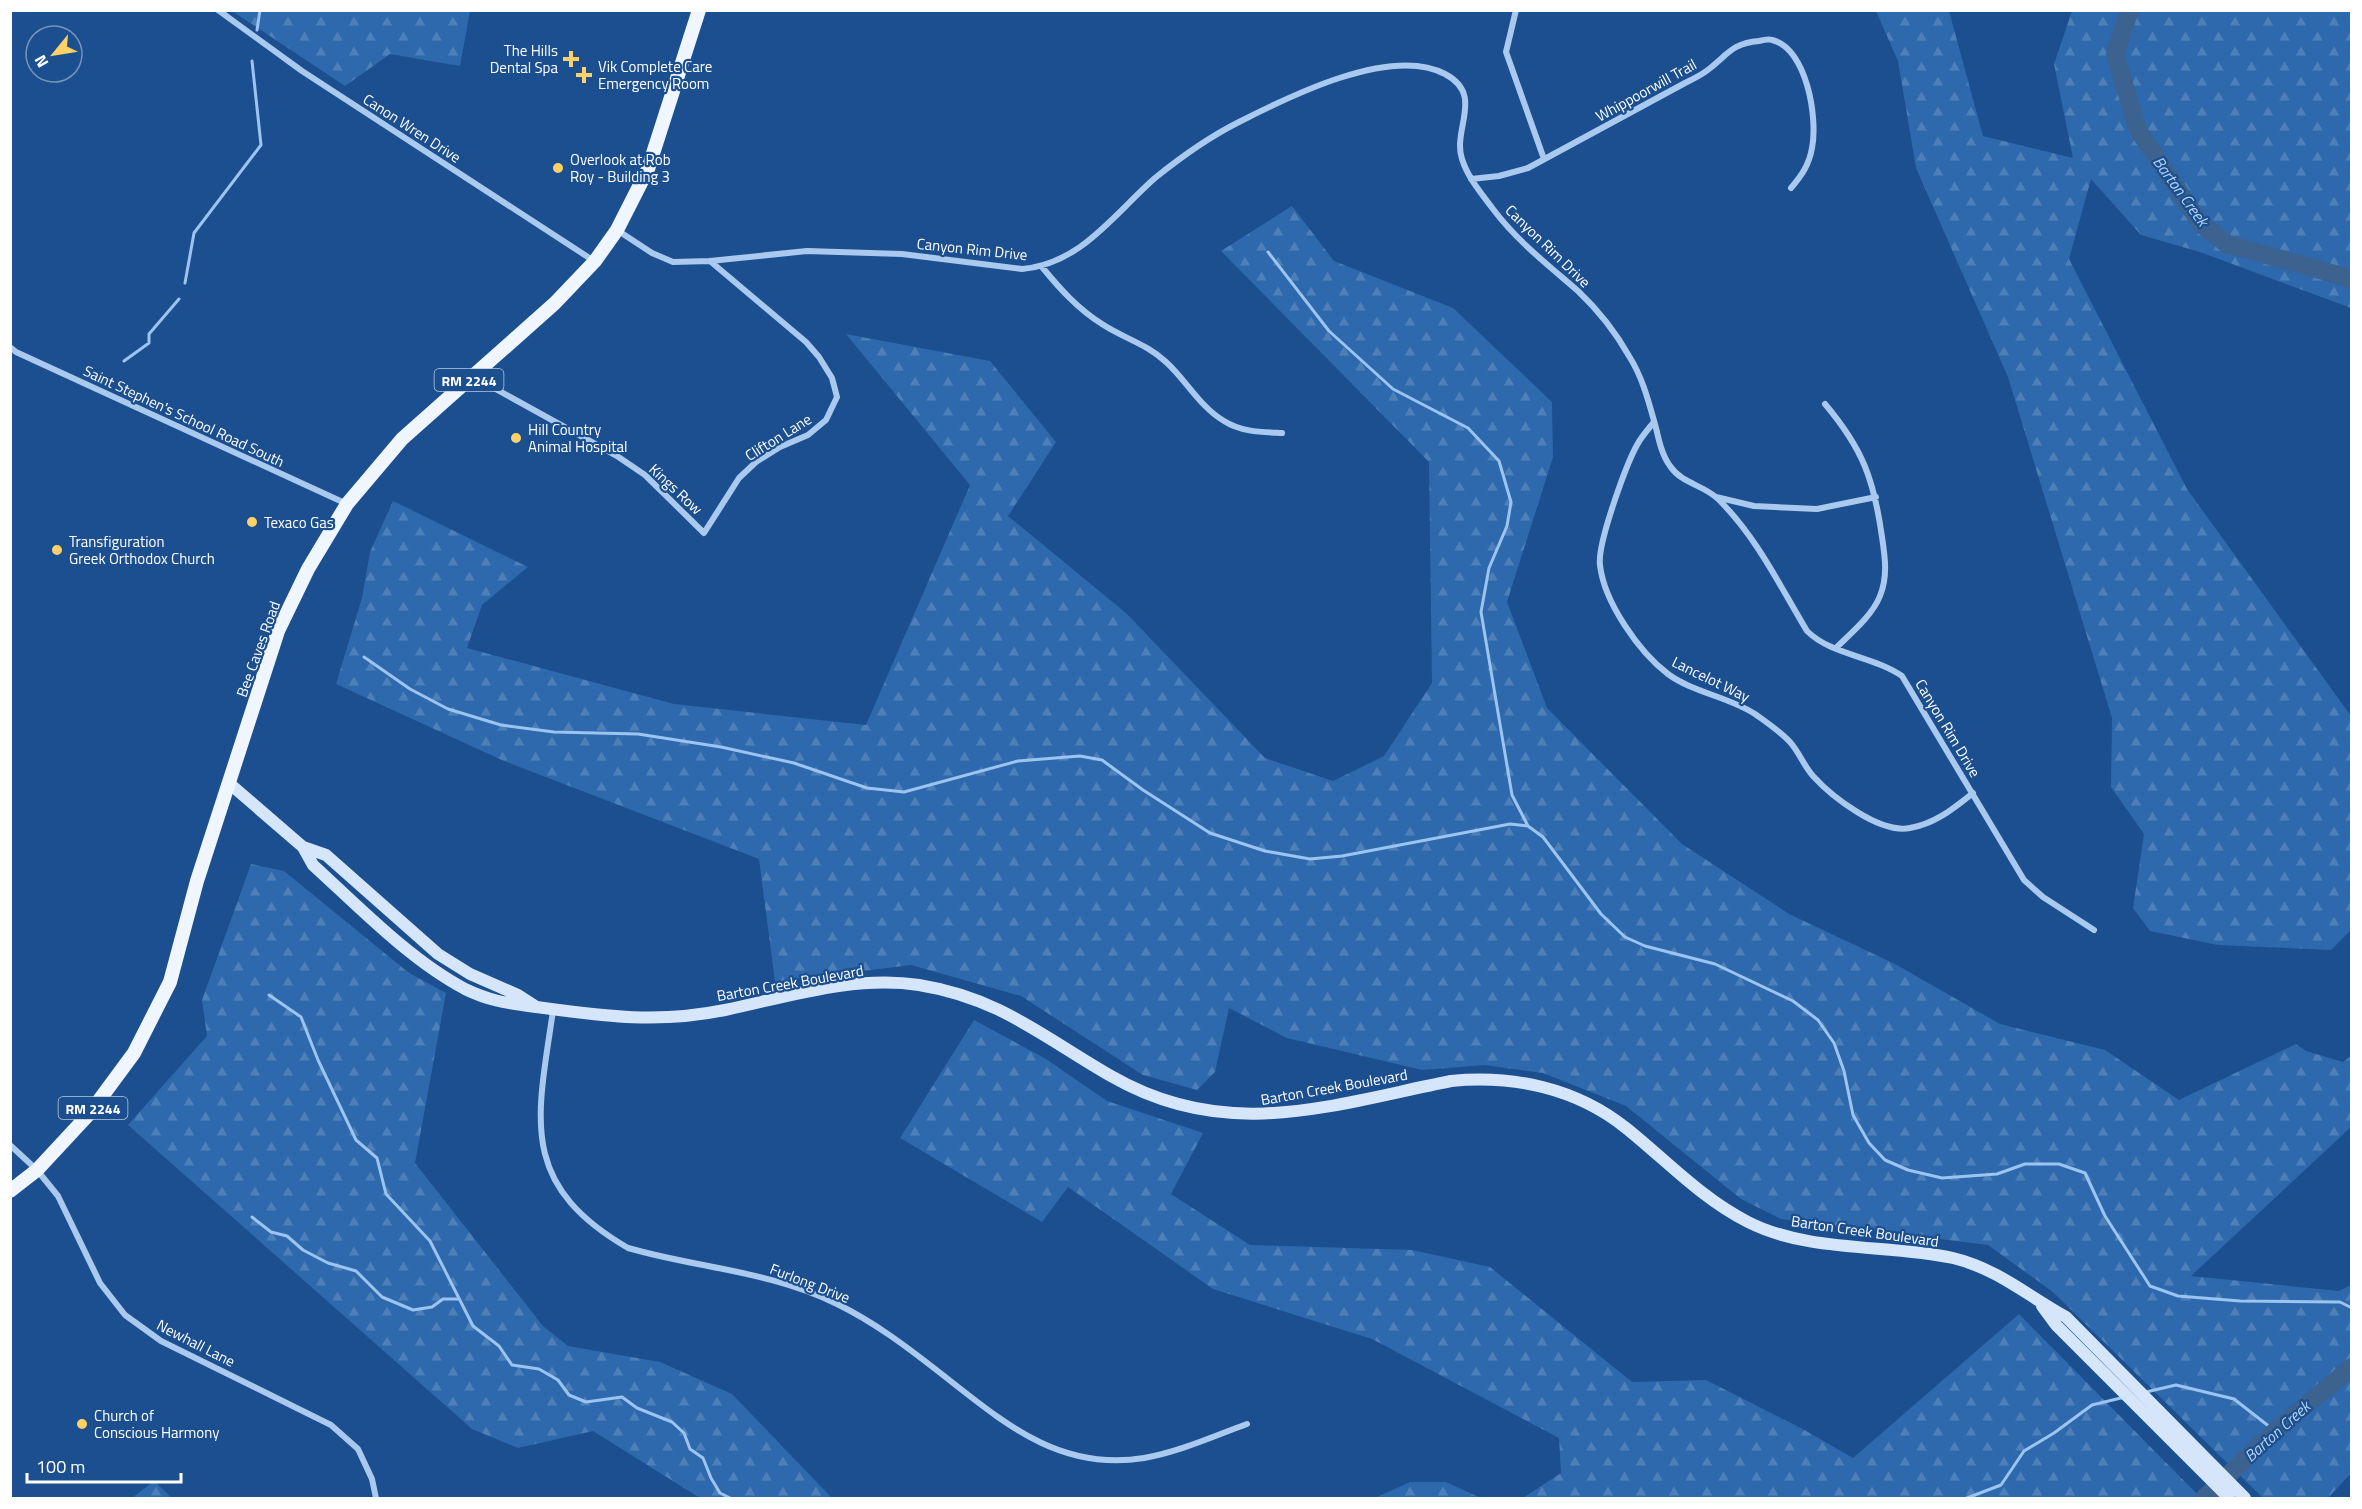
<svg xmlns="http://www.w3.org/2000/svg" width="2362" height="1509" viewBox="0 0 2362 1509" font-family="'Titillium Web',sans-serif">
  <defs>
    <pattern id="forest-firs" width="22" height="20" patternUnits="userSpaceOnUse" patternTransform="scale(1.5)"><rect width="22" height="20" fill="#2e69ad"/><path d="M5 1l3.5 6h-7zM16 11l3.5 6h-7z" fill="#4d80b9"/></pattern>
  </defs>
  <rect width="100%" height="100%" fill="#1b4f8f"/>
  <path fill="url(#forest-firs)" d="M232,11H470L460,66L390,54L345,86Z
    M1876,11H1949L1983,136L2073,158L2054,64L2072,11H2351V308L2200,252L2141,235L2091,179L2069,259L2187,489L2351,716V930L2331,950L2218,945L2150,931L2133,908L2144,834L2111,787L2112,718L2008,377L1916,168L1898,61Z
    M1292,206L1334,261L1453,308L1552,402L1553,457L1507,602L1547,708L1682,844L1789,914L1895,964L2000,1024L2105,1050L2179,1100L2296,1044L2306,1051L2343,1062L2351,1056V1127L2191,1276L2339,1291L2351,1285V1473L2328,1498H2263L2053,1292L1988,1245L1781,1219L1741,1199L1626,1106L1543,1073L1485,1065L1422,1070L1287,1038L1229,1008L1215,1072L1197,1090L1143,1075L1021,996L911,965L775,982L759,859L504,761L336,684L362,598L370,552L393,501L528,567L482,605L467,648L674,704L866,725L970,485L846,334L990,361L1056,442L1008,516L1126,613L1265,758L1333,781L1384,756L1432,683L1429,462L1221,251Z
    M251,864L284,871L409,973L446,993L415,1163L543,1326L568,1346L660,1362L732,1394L832,1498H700L593,1431L518,1448L472,1429L128,1125L207,1036L202,1000Z
    M974,1020L1046,1059L1107,1101L1203,1133L1171,1194L1250,1245L1412,1250L1490,1267L1632,1382L1706,1380L1801,1428L1853,1458L2019,1314L2201,1498H1523L1561,1473L1559,1438L1372,1339L1213,1289L1068,1187L1042,1222L900,1138Z
    M154,1481L172,1498H132Z
    M1410,1482H1446L1481,1498H1375Z"/>
  <g fill="none" stroke-linecap="round" stroke-linejoin="round">
    <path stroke="#9cc4f0" stroke-width="3" d="M257,30L260,10
      M1268,252L1329,331L1393,389L1468,428L1499,461L1511,502L1507,526L1489,568L1481,612L1512,795L1528,826
      M185,283L194,233L261,145L252,61
      M124,361L149,343V334L179,299
      M364,657L410,689L448,709L501,725L554,732L638,734L721,747L794,763L867,788L904,792L1018,761L1080,756L1102,760L1143,790L1210,833L1265,851L1310,859L1342,856L1510,824L1528,826L1543,837L1601,914L1625,937L1645,946L1715,964L1793,1001L1818,1020L1834,1043L1844,1071L1853,1115L1869,1143L1885,1160L1908,1170L1942,1178L1997,1174L2025,1164H2059L2085,1173L2105,1216L2150,1286L2178,1296L2240,1301L2340,1302L2352,1308
      M269,995L301,1017L318,1060L356,1140L377,1158L386,1194L430,1241L473,1326L499,1346L512,1365L539,1369L558,1380L569,1395L586,1402L622,1397L637,1408L672,1422L684,1433L690,1449L703,1458L711,1478L720,1493L730,1498
      M252,1217L271,1232L287,1236L303,1250L328,1263L356,1271L382,1297L413,1310L432,1307L443,1299H459
      M2146,1392L2176,1385L2234,1399L2275,1431
      M1967,1498L2001,1485L2024,1451L2054,1433L2092,1405L2125,1397"/>
    <path stroke="#3c6290" stroke-width="18" d="M2130,10L2115,54L2138,130L2201,224L2227,244L2352,279
      M2204,1498L2275,1431L2352,1367"/>
    <path stroke="#a9c9ee" stroke-width="6" d="M218,10L302,71L594,261
      M1516,10L1506,52L1544,159
      M1471,179L1499,176L1528,168L1685,83C1693,79 1702,75 1709,69C1728,54 1733,43 1759,41C1763,40 1769,39 1772,40C1807,48 1818,119 1812,148C1809,165 1802,175 1791,188
      M617,230L652,253L673,262L710,261L807,251L902,254L1022,269C1081,264 1114,214 1155,178C1181,157 1209,137 1239,122C1288,97 1391,45 1445,74C1485,95 1452,129 1462,159C1468,178 1481,193 1493,209C1517,241 1548,265 1578,291C1597,309 1616,333 1629,356C1643,378 1649,403 1656,428C1659,441 1662,455 1670,466C1682,484 1704,485 1718,499C1756,536 1780,586 1807,631C1831,655 1873,656 1902,676L2024,880L2043,897L2094,930
      M1042,267C1060,289 1078,309 1102,324C1123,338 1147,344 1166,362C1186,380 1200,407 1224,421C1241,432 1262,432 1282,433
      M10,347L16,352L347,504
      M474,377L617,456L645,475L704,533L739,478L756,462L780,447L808,435L826,420L837,397L832,378L819,357L806,342L710,261
      M1825,404C1863,449 1874,480 1882,537C1885,557 1888,576 1880,596C1872,616 1851,633 1836,648
      M1654,422C1649,428 1644,434 1640,440C1628,458 1597,544 1600,565C1604,602 1639,652 1668,674C1692,692 1729,697 1755,714C1766,722 1781,732 1790,742C1799,752 1804,766 1813,776C1832,797 1880,834 1910,828C1935,824 1954,808 1973,793
      M1716,497L1754,506L1817,509L1876,497
      M553,1011C537,1119 518,1184 628,1248C697,1268 771,1271 837,1304C874,1322 907,1347 939,1372C1002,1421 1058,1472 1144,1458C1179,1452 1214,1436 1247,1424
      M10,1145L37,1170L58,1196L100,1283L125,1315L161,1341L331,1425L358,1449L372,1479L376,1498"/>
    <path stroke="#d6e6fa" stroke-width="12" d="M230,784L303,847L313,865C359,907 410,960 465,989C492,1002 508,1003 536,1007C603,1016 657,1024 725,1010C787,997 854,975 919,985C1000,998 1043,1037 1111,1076C1227,1143 1330,1105 1451,1081C1514,1075 1576,1088 1626,1128C1666,1160 1702,1199 1748,1222C1809,1253 1888,1244 1953,1258C1996,1268 2028,1296 2066,1317L2245,1498
      M303,847L326,855L438,954L470,974L518,995L535,1006
      M2042,1306L2056,1325L2229,1498"/>
    <path stroke="#f0f6ff" stroke-width="14" d="M10,1191L37,1170L89,1114L134,1053L170,982L197,881L278,631L308,569L347,504L402,439L555,303L595,261L617,230L648,169L699,10"/>
  </g>
  <g fill="#ffd166" stroke="#1b4f8f" stroke-width="2">
    <path d="M568 50h6v6h6v6h-6v6h-6v-6h-6v-6h6z"/>
    <path d="M581 66h6v6h6v6h-6v6h-6v-6h-6v-6h6z"/>
    <circle cx="558" cy="168" r="6"/>
    <circle cx="516" cy="438" r="6"/>
    <circle cx="252" cy="522" r="6"/>
    <circle cx="57" cy="550" r="6"/>
    <circle cx="82" cy="1424" r="6"/>
  </g>
  <g text-anchor="middle" dominant-baseline="central" stroke-width="4.5" stroke-linejoin="round" paint-order="stroke">
    <g fill="#1b4f8f" stroke="#bbcadd" stroke-width="1.5">
      <rect x="434.5" y="369" width="69" height="22" rx="4.5"/>
      <rect x="58.5" y="1097" width="69" height="22" rx="4.5"/>
    </g>
    <g font-size="14" font-weight="bold" fill="#fff">
      <text x="469" y="380">RM 2244</text>
      <text x="93" y="1108">RM 2244</text>
    </g>
    <g font-size="15" fill="#fff" stroke="#1b4f8f" text-anchor="start">
      <text x="558" y="50" text-anchor="end">The Hills<tspan x="558" dy="17">Dental Spa</tspan></text>
      <text x="598" y="66">Vik Complete Care<tspan x="598" dy="17">Emergency Room</tspan></text>
      <text x="570" y="159">Overlook at Rob<tspan x="570" dy="17">Roy - Building 3</tspan></text>
      <text x="528" y="429">Hill Country<tspan x="528" dy="17">Animal Hospital</tspan></text>
      <text x="264" y="522">Texaco Gas</text>
      <text x="69" y="541">Transfiguration<tspan x="69" dy="17">Greek Orthodox Church</tspan></text>
      <text x="94" y="1415">Church of<tspan x="94" dy="17">Conscious Harmony</tspan></text>
    </g>
    <g font-size="15" fill="#fff" stroke="#1b4f8f">
      <text transform="translate(1646 90) rotate(-29)">Whippoorwill Trail</text>
      <text transform="translate(412 128) rotate(33)">Canon Wren Drive</text>
      <text transform="translate(1548 246) rotate(44)">Canyon Rim Drive</text>
      <text transform="translate(972 249) rotate(6)">Canyon Rim Drive</text>
      <text transform="translate(184 416) rotate(25)">Saint Stephen's School Road South</text>
      <text transform="translate(778 437) rotate(-32)">Clifton Lane</text>
      <text transform="translate(676 489) rotate(43)">Kings Row</text>
      <text transform="translate(258 649) rotate(-70)">Bee Caves Road</text>
      <text transform="translate(1711 679) rotate(26)">Lancelot Way</text>
      <text transform="translate(1948 728) rotate(59)">Canyon Rim Drive</text>
      <text transform="translate(790 983) rotate(-10)">Barton Creek Boulevard</text>
      <text transform="translate(1334 1087) rotate(-10)">Barton Creek Boulevard</text>
      <text transform="translate(1865 1231) rotate(8)">Barton Creek Boulevard</text>
      <text transform="translate(810 1283) rotate(21)">Furlong Drive</text>
      <text transform="translate(196 1343) rotate(27)">Newhall Lane</text>
    </g>
    <g font-size="16" font-style="italic" fill="#b5d3f5" stroke="#1b4f8f">
      <text transform="translate(2181 191) rotate(54)">Barton Creek</text>
      <text transform="translate(2277 1431) rotate(-42)">Barton Creek</text>
    </g>
  </g>
  <rect width="2362" height="1509" fill="none" stroke="#ffffff" stroke-width="24"/>
  <g transform="translate(54 54) rotate(240)"><circle r="28" fill="#1b4f8f" stroke="#7695bc" stroke-width="1.5"/>
  <path d="M0-4.5L10 22L0 15L-10 22Z" fill="#ffd166"/>
  <text y="-9" font-size="16" font-weight="bold" text-anchor="middle" fill="#ffffff">N</text>
  </g>
  <path d="M27 1473v9h154v-9" fill="none" stroke="#ffffff" stroke-width="3"/>
  <text x="36" y="1473" font-size="18" fill="#ffffff" stroke="#1b4f8f" stroke-width="4.5" paint-order="stroke">100 m</text>
</svg>
